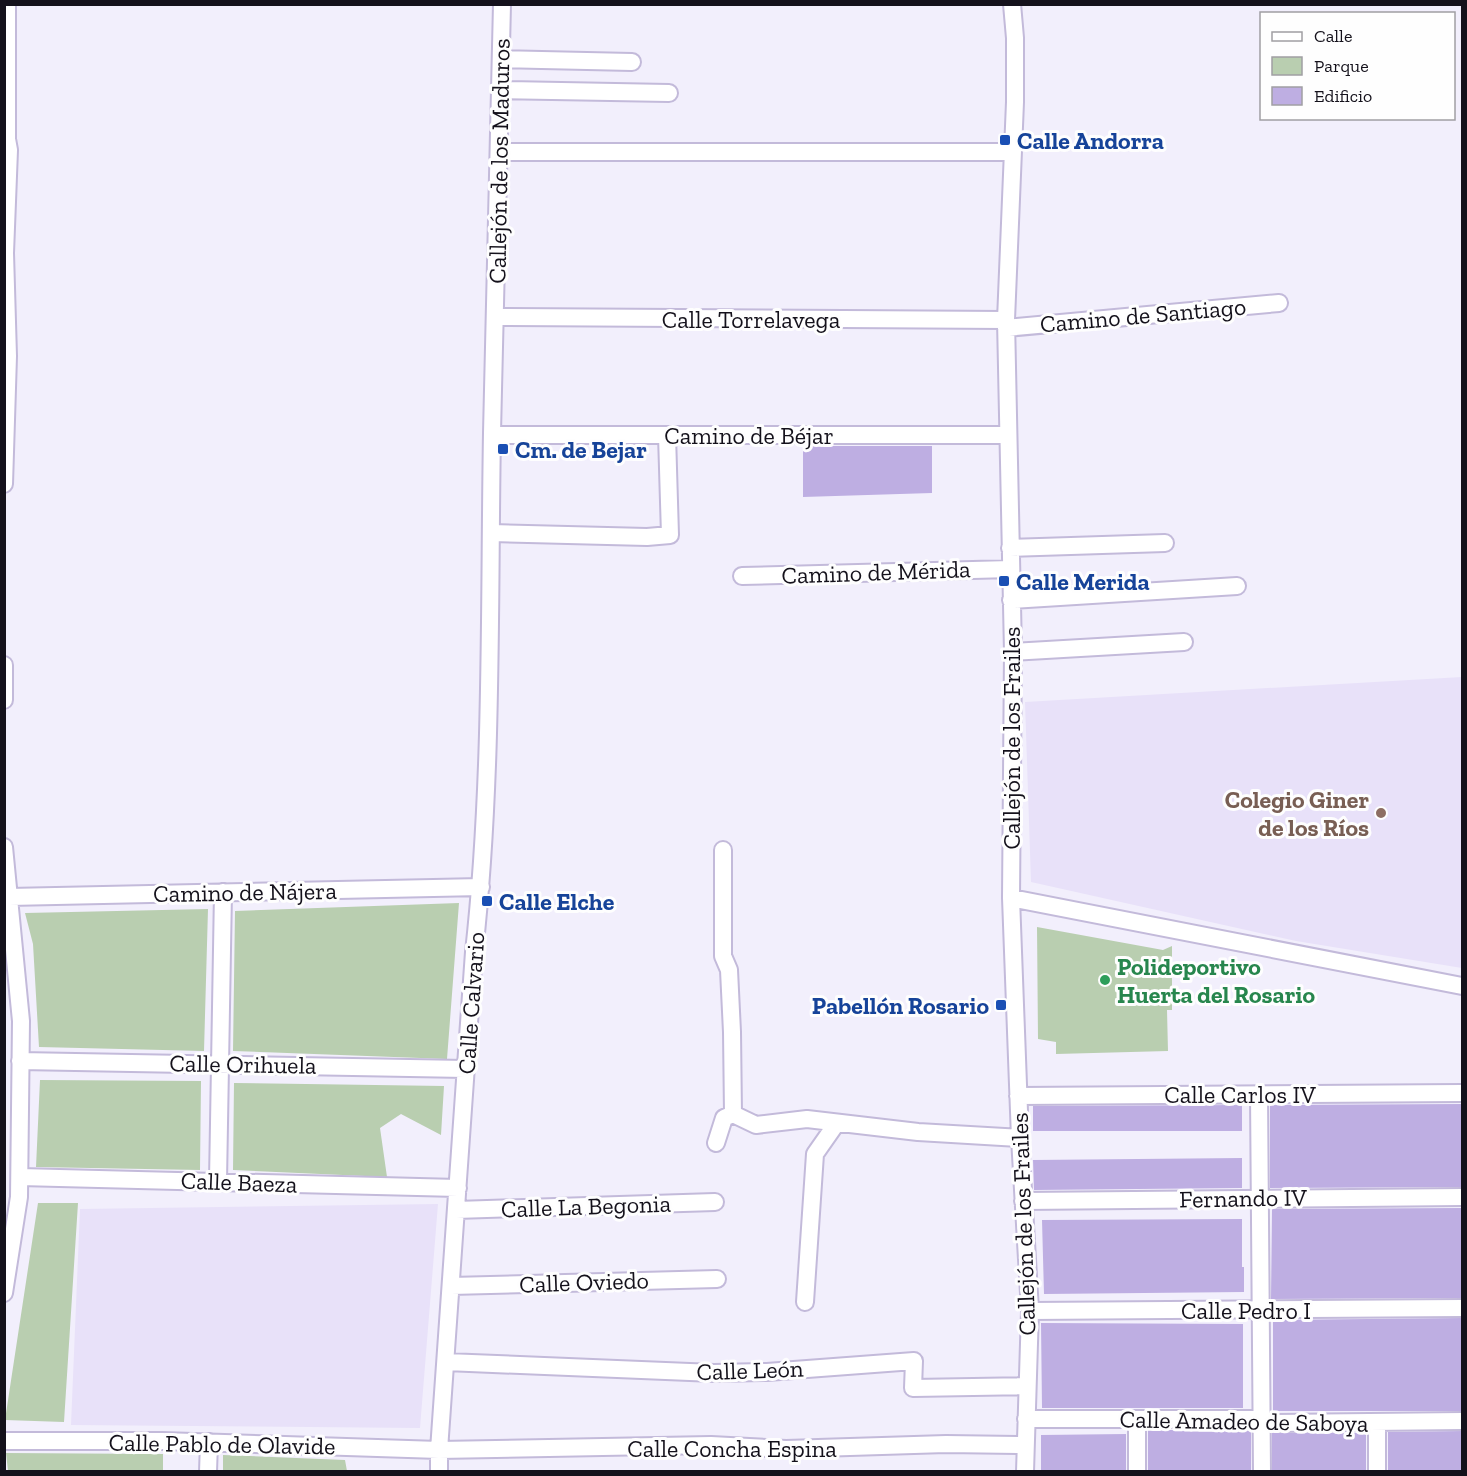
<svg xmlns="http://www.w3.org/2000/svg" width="1467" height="1476" viewBox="0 0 1467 1476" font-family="'Zilla Slab',serif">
  <rect width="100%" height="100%" fill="#f2effc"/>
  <path fill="#e8e1f9" d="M1462,677V968L1296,941L1031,882L1025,702Z
    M438,1204L420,1428L71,1425L80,1209Z"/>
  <path fill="#b9ceb0" d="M459,903L447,1059L233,1051L235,911Z
    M208,909L204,1051L39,1047L33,944L25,913Z
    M1037,927L1163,950L1172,946V1010H1167L1168,1051L1056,1054V1042L1038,1039Z
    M40,1080L201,1081L200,1170L36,1167Z
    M234,1083L444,1086L441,1135L401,1114L380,1128L387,1177L233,1170Z
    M38,1203H78L64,1422L5,1420Z
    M6,1453L163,1454V1471H8Z
    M223,1455L345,1460L347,1471H223Z"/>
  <path fill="#beaee2" d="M803,446H932V493L803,497Z
    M1462,1104V1187L1270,1188V1105Z
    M1242,1105V1131H1033V1106Z
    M1242,1158V1188L1034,1190L1033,1160Z
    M1462,1208V1298L1271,1299L1272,1209Z
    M1242,1219V1267H1244V1292L1044,1294L1042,1220Z
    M1462,1318V1411H1273V1320Z
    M1041,1323L1243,1324V1408H1042Z
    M1148,1430H1251V1472H1148Z
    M1462,1431V1472H1388V1432Z
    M1272,1433H1366V1472H1272Z
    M1126,1434V1472H1041V1435Z"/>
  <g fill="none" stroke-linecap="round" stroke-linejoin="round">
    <defs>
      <path id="minor" d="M1012,4L1015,38V102L1006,320L1013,652L1011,898L1020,1138L1030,1311L1025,1472
        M501,59L632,62
        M501,90L669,93
        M500,152H1012
        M495,317L1006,320
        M1006,328L1279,303
        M492,435H1007
        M4,484L8,356L5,253L9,150L7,139V4
        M492,533L647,537L670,535L667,435
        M1010,548L1165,543
        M742,576L1011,569
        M1011,600L1237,586
        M1013,652L1184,642
        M4,665V700
        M4,847L21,1021L19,1197L4,1293
        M723,850V956L729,970L732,1032L733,1114L756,1125L807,1119L918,1132L1020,1138
        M9,897L481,887
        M1011,898L1462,986
        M20,1061L466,1069
        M1259,1094L1262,1472
        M1018,1096L1462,1093
        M716,1143L724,1118L733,1114
        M20,1177L458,1188
        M218,1181L223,892
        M1023,1201L1462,1197
        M456,1210L715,1202
        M451,1286L717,1279
        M805,1302L815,1154L836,1124
        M1030,1311L1462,1308
        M446,1362L714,1373L767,1372L914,1361L913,1388L1026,1386
        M1026,1419H1261L1277,1423L1462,1421
        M1137,1419V1472
        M1377,1423V1472
        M4,1441H162L439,1450L711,1445L786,1449L946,1444L1025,1445
        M208,1472L209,1442
        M439,1472V1450L474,952C493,780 489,606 492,433C494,290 500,147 502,4"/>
    </defs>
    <use href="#minor" stroke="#c3bada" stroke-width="20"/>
    <use href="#minor" stroke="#fff" stroke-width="16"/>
  </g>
  <g fill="#1a4fb4" stroke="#fefefe" stroke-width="2">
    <rect x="999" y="134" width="12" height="12" rx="3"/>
    <rect x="497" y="443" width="12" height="12" rx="3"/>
    <rect x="998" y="575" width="12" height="12" rx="3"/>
    <rect x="481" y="895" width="12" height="12" rx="3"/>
    <rect x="995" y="999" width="12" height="12" rx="3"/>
  </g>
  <circle fill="#8d6e63" stroke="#fefefe" stroke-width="2" cx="1381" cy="813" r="6"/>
  <circle fill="#2e9e5b" stroke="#fefefe" stroke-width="2" cx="1105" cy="980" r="6"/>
  <g text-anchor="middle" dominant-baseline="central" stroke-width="6" stroke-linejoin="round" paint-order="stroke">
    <g font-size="24" font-weight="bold" fill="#164399" stroke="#fefefe" text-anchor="start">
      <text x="1017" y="140">Calle Andorra</text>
      <text x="515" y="449">Cm. de Bejar</text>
      <text x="1016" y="581">Calle Merida</text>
      <text x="499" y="901">Calle Elche</text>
      <text x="989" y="1005" text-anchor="end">Pabellón Rosario</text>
    </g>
    <g font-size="24" fill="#14111b" stroke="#fefefe">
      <text transform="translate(499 161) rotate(-89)">Callejón de los Maduros</text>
      <text transform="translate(1143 315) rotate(-5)">Camino de Santiago</text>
      <text x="751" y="319">Calle Torrelavega</text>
      <text x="749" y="435">Camino de Béjar</text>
      <text transform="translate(876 572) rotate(-2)">Camino de Mérida</text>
      <text transform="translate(1011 738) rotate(-90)">Callejón de los Frailes</text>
      <text transform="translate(245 892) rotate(-1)">Camino de Nájera</text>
      <text transform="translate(471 1003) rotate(-86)">Calle Calvario</text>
      <text transform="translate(243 1064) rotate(1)">Calle Orihuela</text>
      <text x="1240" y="1094">Calle Carlos IV</text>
      <text transform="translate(239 1182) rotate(2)">Calle Baeza</text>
      <text transform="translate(1243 1198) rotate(-1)">Fernando IV</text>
      <text transform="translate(586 1206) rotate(-2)">Calle La Begonia</text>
      <text transform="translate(1023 1224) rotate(-92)">Callejón de los Frailes</text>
      <text transform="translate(584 1282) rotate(-2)">Calle Oviedo</text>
      <text x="1246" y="1310">Calle Pedro I</text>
      <text transform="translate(750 1370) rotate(-2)">Calle León</text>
      <text transform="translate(1244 1421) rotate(1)">Calle Amadeo de Saboya</text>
      <text transform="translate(222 1444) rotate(1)">Calle Pablo de Olavide</text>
      <text x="732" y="1448">Calle Concha Espina</text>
    </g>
    <g font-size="24" font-weight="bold" fill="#785e54" stroke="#fefefe" text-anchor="end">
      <text x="1369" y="799">Colegio Giner<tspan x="1369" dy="28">de los Ríos</tspan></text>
    </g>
    <g font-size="24" font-weight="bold" fill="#27864d" stroke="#fefefe" text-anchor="start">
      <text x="1117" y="966">Polideportivo<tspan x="1117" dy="28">Huerta del Rosario</tspan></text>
    </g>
  </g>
  <rect width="1467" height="1476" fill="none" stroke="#14111b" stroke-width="12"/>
  <rect x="1260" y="12" width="195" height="108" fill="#fefefe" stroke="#a09fa3" stroke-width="1.5"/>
  <rect x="1272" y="32" width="30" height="9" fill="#ffffff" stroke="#a09fa3" stroke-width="1.5"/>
  <text x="1314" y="42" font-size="18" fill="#14111b">Calle</text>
  <rect x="1272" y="57" width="30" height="18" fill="#b9ceb0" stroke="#a09fa3" stroke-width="1.5"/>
  <text x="1314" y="72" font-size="18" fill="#14111b">Parque</text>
  <rect x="1272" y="87" width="30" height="18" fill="#beaee2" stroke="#a09fa3" stroke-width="1.5"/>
  <text x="1314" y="102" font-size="18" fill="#14111b">Edificio</text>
</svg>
